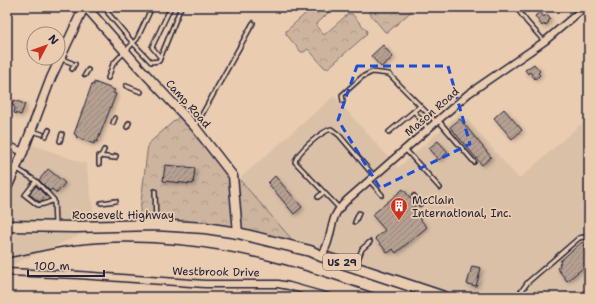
<svg xmlns="http://www.w3.org/2000/svg" width="596" height="304" viewBox="0 0 596 304" font-family="'Shantell Sans',sans-serif">
  <defs>
    <pattern id="forest-crowns" width="20" height="18" patternUnits="userSpaceOnUse"><rect width="20" height="18" fill="#cdb49f"/><path d="M2 6a3 3 0 1 1 6 0M12 15a3 3 0 1 1 6 0" fill="none" stroke="#b09a8a"/></pattern>
    <pattern id="building-hatch" width="6" height="6" patternUnits="userSpaceOnUse"><rect width="6" height="6" fill="#b6a091"/><path d="M-1 1l2-2M0 6l6-6M5 7l2-2" fill="none" stroke="#948278"/></pattern>
    <filter id="shadow"><feDropShadow dx="2" dy="2" stdDeviation="2" flood-color="#0004"/></filter>
  </defs>
  <rect width="100%" height="100%" fill="#eacdb0"/>
  <filter id="ink" filterUnits="userSpaceOnUse"><feTurbulence type="fractalNoise" baseFrequency=".025" numOctaves="2"/><feDisplacementMap in="SourceGraphic" scale="8" xChannelSelector="R" yChannelSelector="G"/><feConvolveMatrix kernelMatrix="1 2 1 2 8 2 1 2 1" color-interpolation-filters="sRGB"/></filter>
  <g filter="url(#ink)">
    <path fill="#dac0a7" d="M334,96L398,168L461,112L519,179L589,117V297H443L303,252L239,179Z
      M28,143L86,164L96,228L7,267V188Z"/>
    <path fill="url(#forest-crowns)" stroke="#786b6d" d="M299,7H334L317,24V27L324,35L348,14H352L367,31L366,35L328,68H325L308,49L304,52H301L286,34V31L305,14Z
      M374,7H416L388,32H385L370,14V11Z
      M182,114L303,252L231,233L138,227L148,144Z"/>
    <path fill="url(#building-hatch)" stroke="#22223b" filter="url(#shadow)" d="M540,12L544,17L547,14L550,19L548,21L549,22L545,26L544,24L542,26L535,16Z
      M383,45L393,57L381,67L371,56Z
      M534,64L540,71L538,73L540,75L535,79L530,72L528,74L525,70Z
      M94,82L115,90L113,93L116,94L97,142L95,141L94,144L76,137L77,136L74,134L92,84L94,85Z
      M14,100L25,104L21,115L14,113L15,108L14,107V106L12,105Z
      M504,109L522,130L512,139L494,118Z
      M460,119L491,157L482,165L450,127Z
      M438,141L448,152L439,160L429,148Z
      M165,165L195,168L193,184L163,181Z
      M48,169L65,183L57,193L52,189L50,191L39,180Z
      M275,176L302,207L294,214L268,183Z
      M36,186L46,196L40,202L29,194Z
      M403,189L416,205L411,209L427,227L396,253L393,249L388,253L375,238L385,230L372,215Z
      M582,242L589,250V255L586,257L589,260V263L567,281L557,268L560,266L559,264L561,263L560,261Z
      M472,266L481,268L476,286L467,284Z"/>
    <g fill="none" stroke-linecap="round" stroke-linejoin="round">
      <defs>
        <path id="service" d="M107,7L108,13L133,43L151,62L159,61L181,7
          M516,7L527,22L544,41
          M160,57L152,47L171,7
          M62,59L72,63
          M72,69L75,64
          M85,75L88,70
          M108,78L113,64L137,39L152,7
          M126,86L141,92
          M343,101L342,95L362,77L372,72L389,74L436,122
          M414,111L428,129
          M438,120L474,162
          M113,123L115,118
          M127,127L129,123
          M195,127L253,23
          M32,131L42,134
          M389,132L420,106
          M46,136L49,130
          M60,141L62,134
          M405,149L440,188
          M101,156L104,150
          M99,164V156L115,158L116,156
          M16,168L36,181L54,200L55,225
          M369,180L382,195
          M36,181L25,195L38,205L44,204L54,200
          M155,191L156,223
          M414,196L420,204
          M318,197L324,192
          M101,203L116,201
          M339,208L295,162C297,152 321,132 331,129L339,135L374,176
          M355,222L359,213
          M356,265L362,249L370,242
          M517,297L528,282L579,238L589,236"/>
        <path id="minor" d="M7,145L23,152
          M321,256C330,245 330,228 335,216C338,209 342,205 347,200L468,94L545,41L585,7
          M7,272L79,275L205,284H278L289,286L328,297"/>
        <path id="tertiary" d="M86,7L138,66L195,127L233,176L238,233
          M7,188L23,152L51,78L84,7"/>
        <path id="primary" d="M7,226L75,227L156,225L205,228L238,233L310,251L321,256L444,297"/>
      </defs>
      <use href="#service" stroke="#22223b" stroke-width="6"/>
      <use href="#minor" stroke="#22223b" stroke-width="9"/>
      <use href="#tertiary" stroke="#22223b" stroke-width="11"/>
      <use href="#primary" stroke="#22223b" stroke-width="13"/>
      <use href="#service" stroke="#eacdb0" stroke-width="3"/>
      <use href="#minor" stroke="#eacdb0" stroke-width="6"/>
      <use href="#tertiary" stroke="#eacdb0" stroke-width="8"/>
      <use href="#primary" stroke="#eacdb0" stroke-width="10"/>
      <path stroke="#22223b" stroke-width="1.5" d="M7,258C30,254 52,248 75,245C143,237 217,246 282,264C317,273 352,286 386,297"/>
    </g>
  </g>
  <path fill="none" stroke="#1d4ed8" stroke-width="3" stroke-dasharray="8 5" stroke-linejoin="round" d="M357,66H448L470,144L380,188L338,120Z"/>
  <defs>
    <symbol id="building-pin" viewBox="-11 -11 22 30"><path d="M0 17L-7.5 6A9.5 9.5 0 1 1 7.5 6Z" fill="#c8321e" stroke="#eacdb0"/><path d="M-4-6H4V6H1V3H-1V6H-4ZM-2.5-4.3h1.7v1.8h-1.7ZM.8-4.3h1.7v1.8H.8ZM-2.5-1h1.7V.8h-1.7ZM.8-1h1.7V.8H.8Z" fill="#fff"/></symbol>
  </defs>
  <g fill-rule="evenodd">
    <use href="#building-pin" x="389" y="196" width="20" height="27"/>
  </g>
  <g text-anchor="middle" dominant-baseline="central" stroke-width="3.5" stroke-linejoin="round" paint-order="stroke">
    <rect fill="#eacdb0" stroke="#5e555e" stroke-width="1" x="323" y="254" width="38" height="16" rx="3"/>
    <g font-size="10" font-weight="bold" fill="#22223b">
      <text x="342" y="262">US 29</text>
    </g>
    <g font-size="11" fill="#22223b" stroke="#eacdb0">
      <text transform="translate(188 104) rotate(48)">Camp Road</text>
      <text transform="translate(432 112) rotate(-41)">Mason Road</text>
      <text x="123" y="215">Roosevelt Highway</text>
      <text transform="translate(216 272) rotate(1)">Westbrook Drive</text>
    </g>
    <g font-size="11" fill="#22223b" stroke="#eacdb0" text-anchor="start">
      <text x="412" y="200">McClain<tspan x="412" dy="13">International, Inc.</tspan></text>
    </g>
  </g>
  <rect width="596" height="304" fill="none" stroke="#eacdb0" stroke-width="24"/>
  <rect x="12" y="12" width="572" height="280" fill="none" stroke="#22223b" stroke-width="1.5" filter="url(#ink)"/>
  <g transform="translate(46 46) rotate(49)"><circle r="19" fill="#eacdb0" stroke="#9a8981"/>
  <path d="M0-3L7 15L0 10L-7 15Z" fill="#c8321e"/>
  <text y="-6" font-size="11" font-weight="bold" text-anchor="middle" fill="#22223b">N</text>
  </g>
  <path d="M28 270v6h76v-6" fill="none" stroke="#22223b" stroke-width="2"/>
  <text x="34" y="270" font-size="12" fill="#22223b" stroke="#eacdb0" stroke-width="3" paint-order="stroke">100 m</text>
</svg>
